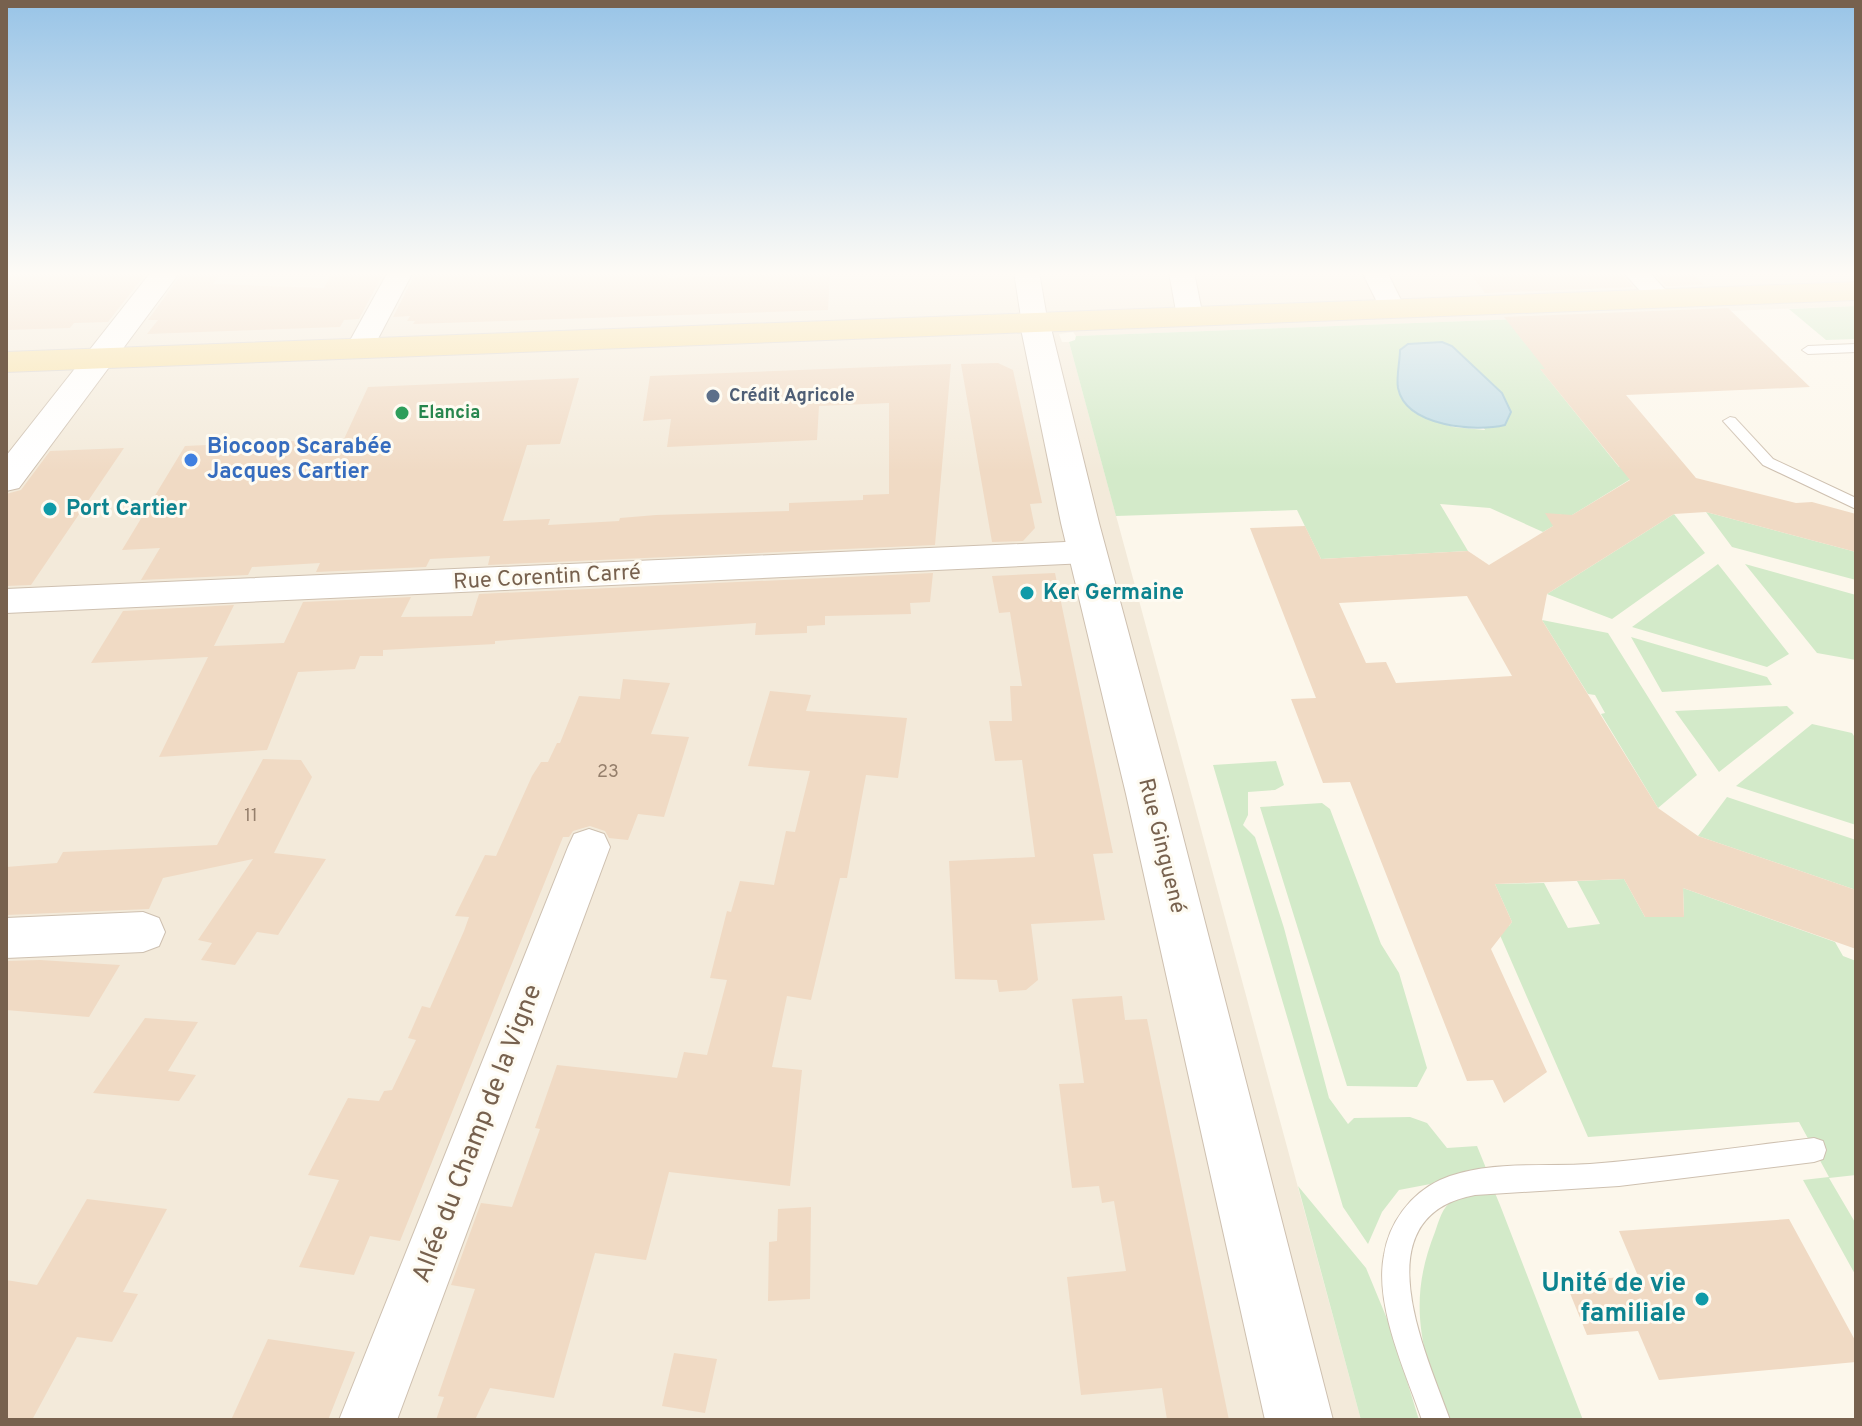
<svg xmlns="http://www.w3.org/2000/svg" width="1862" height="1426" viewBox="0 0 1862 1426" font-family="Overpass,sans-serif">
  <rect width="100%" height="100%" fill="#fcf7eb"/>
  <path fill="#f3eada" d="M6,272H1856V306L1076,336L1073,332L1059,334L1062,342H1069L1361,1420H6Z"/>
  <path fill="#d3eac9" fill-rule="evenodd" d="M1856,306V339L1826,340L1789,309Z
    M1574,317L1514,329L1525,343L1616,366L1541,370L1619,467L1637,466L1642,472L1569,517L1558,514L1550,520L1555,525L1543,532L1490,508L1440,504L1468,551L1321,559L1297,510L1116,516L1069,342L1075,340L1076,336ZM1442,342L1485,430L1453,427L1425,417L1401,350L1408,344Z
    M1706,512L1856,552V580L1732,547Z
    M1674,514L1705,553L1612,619L1547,594Z
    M1718,564L1789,654L1767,667L1632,627Z
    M1745,564L1856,595V660L1817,653Z
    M1542,620L1608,633L1697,775L1658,808L1601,714L1605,713L1595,695L1588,694Z
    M1631,637L1767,677L1772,685L1662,692Z
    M1787,706L1794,713L1719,772L1675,711Z
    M1812,724L1852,733L1856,739V825L1736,786Z
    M1276,761L1284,785L1275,790L1248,792V815L1243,825L1255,837L1284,928L1329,1098L1348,1124L1354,1118L1410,1117L1427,1123L1447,1148L1477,1146L1488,1173L1399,1190L1382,1212L1368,1244L1343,1207L1213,765Z
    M1727,797L1856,840V890L1698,836Z
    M1322,803L1330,809L1381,944L1399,973L1427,1068L1417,1087L1347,1086L1260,807Z
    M1624,879L1645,917L1684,916L1683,888L1835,942L1843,956L1856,961V1175L1829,1178L1856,1224V1276L1803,1180L1829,1177L1799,1122L1588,1137L1496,926H1509L1512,922L1495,884L1544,883L1568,928L1600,924L1577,881Z
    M1298,1186L1366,1268L1390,1326L1419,1420H1361Z
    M1495,1193L1500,1205L1583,1420H1445C1423,1350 1406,1305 1435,1232C1439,1221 1442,1207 1453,1200C1462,1194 1483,1195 1495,1193Z"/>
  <path fill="#c0dce6" stroke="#a6cad7" stroke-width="2" d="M1442,342L1452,346L1502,393L1511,412L1505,425C1476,432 1406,427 1398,388C1396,377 1400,361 1400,350L1408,344Z"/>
  <path fill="#f0dac4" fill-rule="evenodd" d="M6,272H147L108,322L74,323L70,328L6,330Z
    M183,272H222L213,284L324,288L333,272H384L359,319L344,320L340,327L147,334L158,320H148Z
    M416,272H668L667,278L830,272L828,310L413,324L415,321H407L410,316L393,317Z
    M1469,272H1620L1633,287L1485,293Z
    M1653,272H1691L1704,285L1666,286Z
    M1728,308L1810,387L1626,395L1696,478L1796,503L1812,502L1856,514V552L1706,512L1674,514L1547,594L1542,620L1658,808L1698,836L1856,890V949L1683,888L1684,917H1645L1624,879L1495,884L1512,922L1491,949L1547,1072L1504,1103L1493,1080L1467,1081L1350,782L1323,783L1291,699L1316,698L1250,528L1305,526L1321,559L1468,551L1489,565L1553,526L1545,513L1572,515L1630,480L1540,369H1545L1504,317ZM1467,596L1512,676L1396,683L1386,662L1366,663L1339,603Z
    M998,363L1013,370L1042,503L1030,504L1035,528L1023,541L992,542L961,364Z
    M951,364L935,545L488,565L490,556L430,559L426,567L316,572L320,563L252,567L248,575L141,580L160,548L122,550L185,446L344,439L368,387L579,378L560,444L527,445L503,521L550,519L548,525L619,521L620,518L656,515L789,511V503L863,500V495L889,494V403L819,406L817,440L667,447L671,419L643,421L650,376Z
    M124,448L31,585L6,586V494L21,490L50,451Z
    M933,573L930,602L910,603L911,614L825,616V625L807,626V633L755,635L756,623L495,641V644L383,650V656H360L355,669L298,672L267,750L159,757L208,657L91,663L123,611L234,605L214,646L284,643L303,602L411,597L401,617L472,616L479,594Z
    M1055,573L1113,853L1093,854L1105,920L1031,924L1038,980L1026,990L999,992L997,980L955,979L949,861L1035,857L1022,760L995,761L989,721H1012L1010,686H1022L1010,612L999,613L992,576Z
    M623,679L670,683L651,734L689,737L664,817L638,814L628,840L609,838L605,831L590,826L573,831L569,837H563L400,1241L370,1236L354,1275L299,1267L339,1180L308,1175L348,1098L379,1101L384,1091L392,1090L416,1040L408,1038L422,1006L430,1008L464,931L469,917L455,916L485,855L496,856L532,776L541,762H548L557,743H560L579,696L620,699Z
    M770,691L811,695L806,711L907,718L898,778L866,775L847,878H840L811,1000L787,996L772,1067L802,1070L790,1186L669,1172L646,1260L595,1253L554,1398L490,1388L475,1420H436L444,1397L438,1396L475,1289L451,1285L481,1203L512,1207L540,1129L535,1128L557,1065L677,1078L684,1052L707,1055L727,980L710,978L727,911L731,912L740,881L774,885L786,831L795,832L810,771L748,766Z
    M263,759L301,760L312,777L274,853L326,859L278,935L257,932L235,965L201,960L212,943L198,940L253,859L163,878L149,909L6,915V867L57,863L63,852L217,845Z
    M40,960L120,965L89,1017L6,1010V961Z
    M1122,996L1125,1020L1147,1019L1229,1420H1167L1162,1388L1081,1395L1067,1277L1126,1271L1114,1201L1102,1203L1099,1186L1072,1188L1059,1084L1084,1083L1072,999Z
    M145,1018L198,1022L168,1071L196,1075L179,1101L93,1093Z
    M87,1199L167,1209L123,1292L138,1294L112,1342L77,1337L32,1420H6V1280L37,1285Z
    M811,1207L810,1299L768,1301L769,1242L777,1241L778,1209Z
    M1789,1219L1856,1342V1362L1659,1380L1638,1331L1587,1335L1565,1281L1638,1276L1619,1231Z
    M268,1339L355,1352L328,1420H231Z
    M674,1353L717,1359L705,1413L662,1406Z"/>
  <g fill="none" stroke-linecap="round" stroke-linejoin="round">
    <defs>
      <path id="service" d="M1856,344V352L1808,354L1802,350L1808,346Z
        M1730,417L1735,418L1773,459L1856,498V509L1763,465L1723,421Z
        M1814,1138L1823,1141L1826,1150L1823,1159L1814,1162L1619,1186L1475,1195C1360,1216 1426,1352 1450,1420H1422C1406,1373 1374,1306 1384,1255C1389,1223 1410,1194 1440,1180C1485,1160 1542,1167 1590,1164C1665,1158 1740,1147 1814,1138Z"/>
      <path id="minor" d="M388,272H413L371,352H351L347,346Z
        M1014,272H1039L1048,324L1044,330H1026L1022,324Z
        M1169,272H1194L1203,317L1199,323H1181L1177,317Z
        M1362,272H1387L1405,308L1401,314H1383Z
        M1623,272H1649L1673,298L1669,303H1651Z
        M1087,541L1099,544L1104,552L1099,560L1087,563L6,613V589Z
        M589,829L604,834L610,847L397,1420H339L568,847L574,834Z
        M143,912L159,918L165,932L159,946L143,952L6,958V918Z"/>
      <path id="tertiary" d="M151,272H180L19,488L6,491V456Z
        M1035,315L1046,317L1050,324L1099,523L1172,794L1333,1420H1265L1126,794L1061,523L1020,324L1024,317Z"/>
      <path id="primary" d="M1856,282V300L6,372V352Z"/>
    </defs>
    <use href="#service" stroke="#cec0b0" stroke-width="2"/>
    <use href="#minor" stroke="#cec0b0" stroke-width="2"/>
    <use href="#tertiary" stroke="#cec0b0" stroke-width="2"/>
    <use href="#primary" stroke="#d9d3cd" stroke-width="2"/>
    <use href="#service" fill="#fff" fill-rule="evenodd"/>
    <use href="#minor" fill="#fff" fill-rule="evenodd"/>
    <use href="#tertiary" fill="#fff" fill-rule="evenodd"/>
    <use href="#primary" fill="#f7e1a7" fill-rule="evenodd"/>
  </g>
  <linearGradient id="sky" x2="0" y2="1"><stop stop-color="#98c4e7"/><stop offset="0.58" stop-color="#fefbf6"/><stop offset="1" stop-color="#fefbf6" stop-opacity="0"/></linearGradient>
  <rect width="1862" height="472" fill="url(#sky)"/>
  <circle fill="#5c6f8a" stroke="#fefbf2" stroke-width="3" cx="713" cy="396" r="8"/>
  <circle fill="#2e9e5b" stroke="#fefbf2" stroke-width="3" cx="402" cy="413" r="8"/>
  <circle fill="#3f7fe0" stroke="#fefbf2" stroke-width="3" cx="191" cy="460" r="8"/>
  <g fill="#0f9aa8" stroke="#fefbf2" stroke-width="3">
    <circle cx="50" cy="509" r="8"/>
    <circle cx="1027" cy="593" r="8"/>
    <circle cx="1702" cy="1299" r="8"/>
  </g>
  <g text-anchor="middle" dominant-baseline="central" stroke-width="6" stroke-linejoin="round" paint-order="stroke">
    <g font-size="18" font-weight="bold" fill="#4e5e75" stroke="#fefbf2" text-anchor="start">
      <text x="729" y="396">Crédit Agricole</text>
    </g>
    <g font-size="18" font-weight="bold" fill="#27864d" stroke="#fefbf2" text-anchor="start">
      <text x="418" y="413">Elancia</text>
    </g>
    <g font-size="18" fill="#957f6c">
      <text x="608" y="772">23</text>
      <text x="251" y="816">11</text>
    </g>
    <g font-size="22" font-weight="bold" fill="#366cbe" stroke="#fefbf2" text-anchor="start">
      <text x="207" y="447">Biocoop Scarabée<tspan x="207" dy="25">Jacques Cartier</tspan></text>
    </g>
    <g font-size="22" font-weight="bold" fill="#0d838f" stroke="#fefbf2" text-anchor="start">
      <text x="66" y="509">Port Cartier</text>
      <text x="1043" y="593">Ker Germaine</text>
    </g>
    <g font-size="22" fill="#77614e" stroke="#fefbf2">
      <text transform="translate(547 578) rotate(-3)">Rue Corentin Carré</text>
      <text transform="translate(1161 846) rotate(76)">Rue Ginguené</text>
    </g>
    <g font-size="26" fill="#77614e" stroke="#fefbf2">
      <text transform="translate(478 1134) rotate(-69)">Allée du Champ de la Vigne</text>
    </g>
    <g font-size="26" font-weight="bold" fill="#0d838f" stroke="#fefbf2" text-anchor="end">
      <text x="1686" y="1284">Unité de vie<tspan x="1686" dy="30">familiale</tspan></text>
    </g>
  </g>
  <rect width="1862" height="1426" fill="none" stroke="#77614e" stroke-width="16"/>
</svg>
